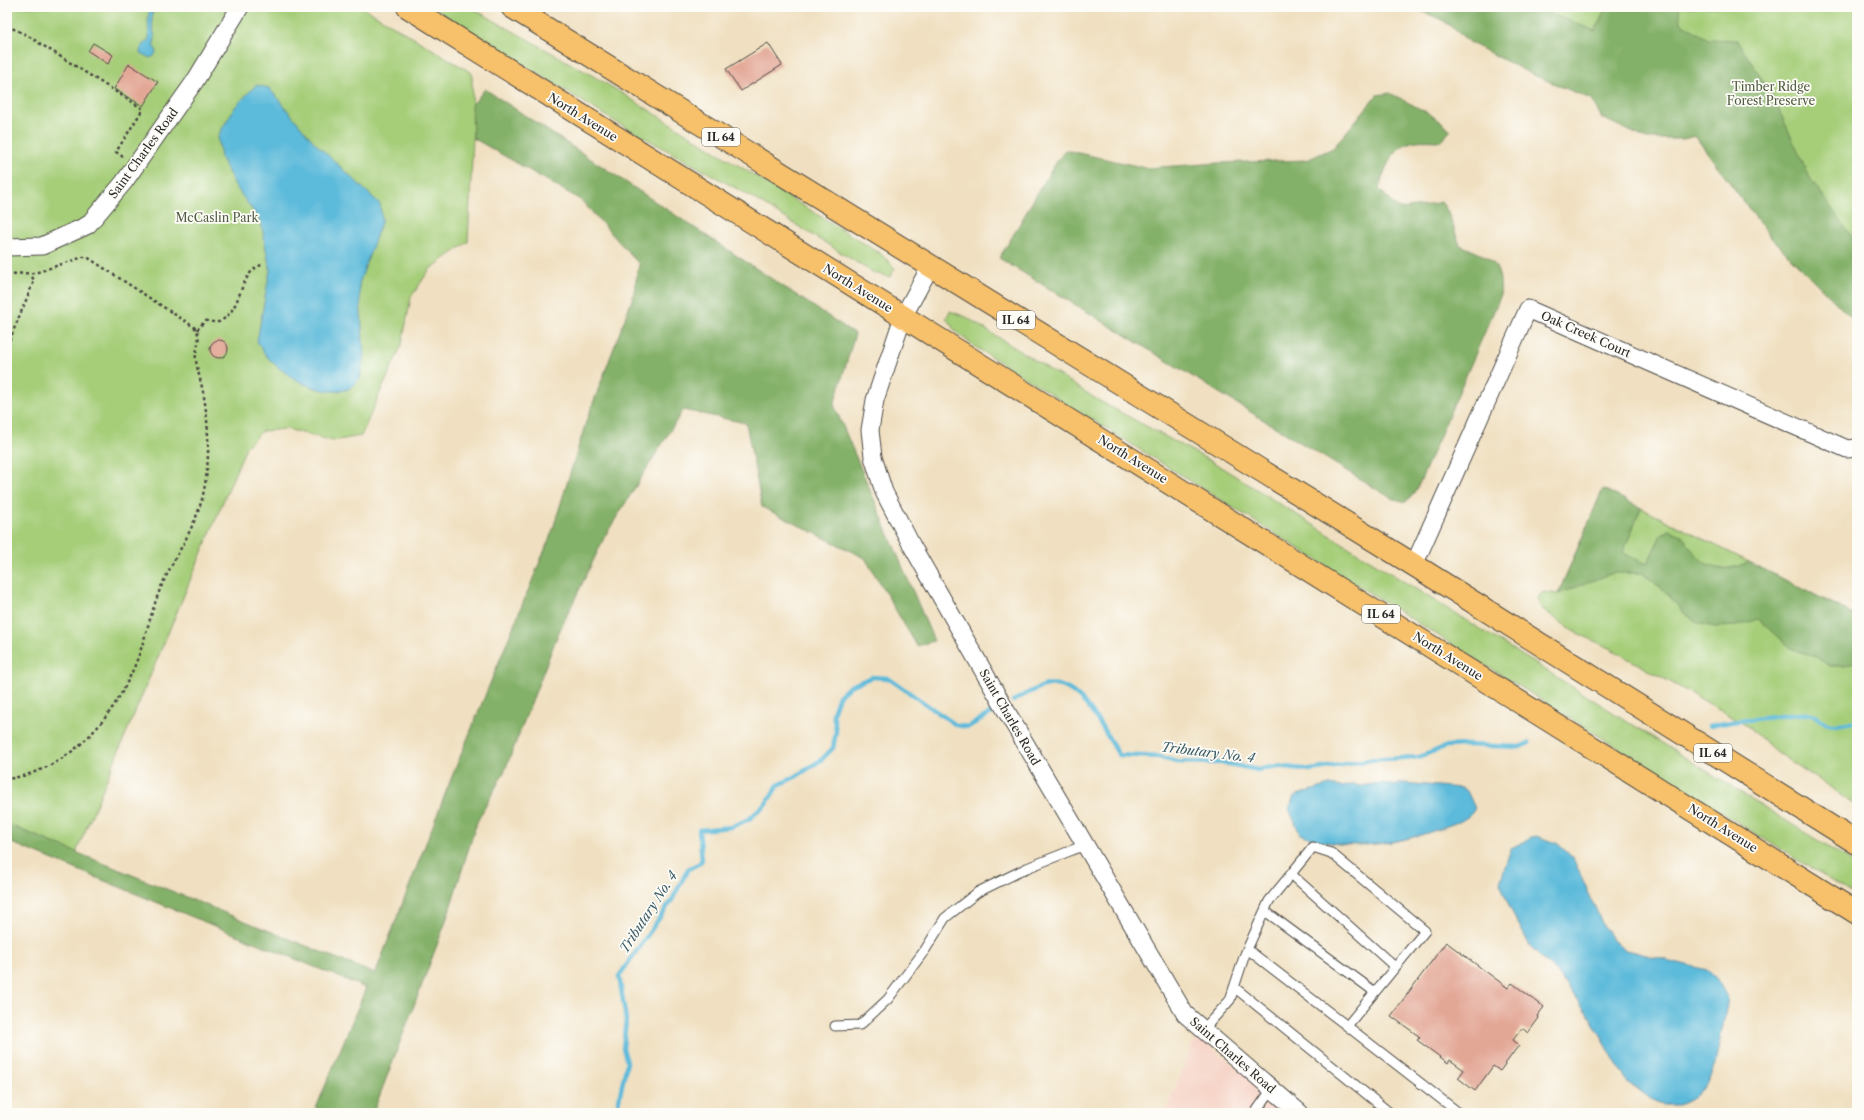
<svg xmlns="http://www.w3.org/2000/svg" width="1864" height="1120" viewBox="0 0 1864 1120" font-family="'Libre Caslon Text',serif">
  <rect width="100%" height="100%" fill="#fdfcf7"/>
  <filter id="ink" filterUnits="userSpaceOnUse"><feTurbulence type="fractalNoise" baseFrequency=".025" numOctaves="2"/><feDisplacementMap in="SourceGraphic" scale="8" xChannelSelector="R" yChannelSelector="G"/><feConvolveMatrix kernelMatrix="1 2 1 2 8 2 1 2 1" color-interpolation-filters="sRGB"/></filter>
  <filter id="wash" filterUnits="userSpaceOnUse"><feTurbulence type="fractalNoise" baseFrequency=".012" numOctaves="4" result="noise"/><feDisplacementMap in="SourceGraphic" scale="16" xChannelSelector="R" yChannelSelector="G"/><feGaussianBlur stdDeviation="0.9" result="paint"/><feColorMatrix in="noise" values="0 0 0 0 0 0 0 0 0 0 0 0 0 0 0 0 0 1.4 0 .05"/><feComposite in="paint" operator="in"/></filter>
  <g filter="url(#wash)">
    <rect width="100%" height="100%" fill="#f0e0c1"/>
    <path fill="#f6d2c5" d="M1196,1035L1293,1113H1165Z"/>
    <path fill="#a6ce79" stroke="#687c52" d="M7,7H362L472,73L473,138L468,242L430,269L411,297L402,344L361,436L333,441L287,429L262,431L246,447L76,853L7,824Z
      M432,7H470L602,81L881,254L895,268L890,277L874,273L743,192L614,121Z
      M1464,7H1857V324L1771,238L1657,85Z
      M950,311L966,317L1098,400L1216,464L1857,865V897L974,346L956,332L946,318Z
      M1603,489L1857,616V805L1774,750L1750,728L1719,709L1609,648L1573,631L1541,608L1537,598L1543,592L1558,594Z"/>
    <path fill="#84b169" stroke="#586e4a" d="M1412,7H1533L1595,31L1606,7H1679L1681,23L1708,39L1737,40L1772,95L1810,178L1857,244V324L1771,238L1695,136L1683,139H1647L1602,118L1591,99L1531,74L1471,43L1444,21Z
      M485,89L855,334L834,405L934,641L917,646L865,558L762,507L746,423L683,410L605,536L558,634L505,770L477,822L445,924L373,1113H314L366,988L7,841V824L375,974L451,779L552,532L586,422L633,297L639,264L581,200L473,138L472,105Z
      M1390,93L1430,114L1451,130L1441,141C1433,141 1424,140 1416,141C1393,144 1384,170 1379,189L1399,209L1424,206L1441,202C1449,210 1455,233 1460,245C1490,258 1503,260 1500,297L1417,489L1406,502L1391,498L999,258C1022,223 1040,184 1065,150L1146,168L1218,163L1307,160L1333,148L1377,95Z
      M1603,489L1641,508L1623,553L1647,564L1661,535L1668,530L1682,535C1701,565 1714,577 1749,562L1857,616L1856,662L1845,666H1830L1816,657L1790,648L1758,619L1737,626L1715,627L1700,624L1684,613L1664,590L1642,573H1613L1558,594Z"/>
    <path fill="#5cbada" stroke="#447282" d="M150,7L153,8L152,21L155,40L153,46L157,51L154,56L150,58L140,53L141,48L149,39L148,18Z
      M256,85L269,88L313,141L380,204L382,220L359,284L364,355L360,379C356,382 352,387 348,389C318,400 268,368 257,341L270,270L261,222L236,187L221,158L218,136L235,107Z
      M1381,783L1394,785L1403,783L1461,788L1467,791L1475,808C1470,819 1458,822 1447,826C1401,844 1347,854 1300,834L1289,809L1294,796L1329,785L1342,787L1353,784L1361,786Z
      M1536,836L1557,843L1573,858L1603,925L1612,939L1626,950L1707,970L1717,979L1728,999L1715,1065L1706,1085L1694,1098L1679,1105H1664L1649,1098L1627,1082L1590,1017L1559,975L1530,946L1510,908L1500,883L1511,848Z"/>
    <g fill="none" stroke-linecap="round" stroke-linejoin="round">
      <path stroke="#5cbada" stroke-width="4.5" d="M1013,701C1024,695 1036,688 1047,685C1079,678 1105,733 1119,755L1159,757L1176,762L1224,763L1258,770L1276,766L1311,770L1370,760L1419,757L1447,746L1465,745L1520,747L1529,743
        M1710,726C1728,722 1745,720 1763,718C1781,717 1795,712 1813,714C1825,727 1841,725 1857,721
        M616,1113L627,1062L623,1048L626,1020L619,976L672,900L688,869L700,863L702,859L699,830L731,827L749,819L766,804L778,785L795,777L821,760L833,748L836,731L833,713L839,696L850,686L872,677L888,678L956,725L968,727L991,713"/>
    </g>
    <g id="blocks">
      <path fill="#e3a796" d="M93,43L113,55L108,64L88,51Z
        M768,43L782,65L741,91L726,69Z
        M129,64L158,82L143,106L114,89Z
        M210 349a9 9 0 1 1 18 0a9 9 0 1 1-18 0Z
        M1446,942L1508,988L1512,983L1544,1007L1537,1016L1539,1018L1528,1033L1522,1028L1513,1040L1519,1045L1500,1071L1493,1066L1475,1091L1458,1078L1464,1070L1450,1060L1448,1063L1417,1040L1420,1037L1391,1016Z"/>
    </g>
  </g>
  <g filter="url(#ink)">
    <use href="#blocks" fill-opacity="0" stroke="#494642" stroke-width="1"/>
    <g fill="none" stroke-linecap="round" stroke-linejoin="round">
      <defs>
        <path id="lane" d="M1291,874L1395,967
          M1265,911L1375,992
          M1247,949L1347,1026
          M1234,987L1390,1113
          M835,1026L860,1025L888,999L925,950L945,918L978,892L1027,868L1085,845
          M1202,1031L1230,1000L1245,954L1269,901L1313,847L1331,853L1425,931L1347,1026L1459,1113
          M1255,1113L1272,1089"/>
        <path id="street" d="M7,247L42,246L88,225L124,182L195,81L240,7
          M930,267L903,317L875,400L870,430L873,457L884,492L912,546L1005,709L1185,1014L1300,1113
          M1414,565L1528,309L1847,449L1857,448"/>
        <path id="primary" d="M408,7L1857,913
          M512,7L1414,565L1857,843"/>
      </defs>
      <use href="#lane" stroke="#494642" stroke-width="11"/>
      <use href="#street" stroke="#494642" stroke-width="19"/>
      <use href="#primary" stroke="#494642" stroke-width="24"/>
      <path stroke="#494642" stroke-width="2.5" stroke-dasharray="3 3" stroke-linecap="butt" d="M7,26L25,34L143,109L116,152L123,157
        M7,274L35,273L83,257H87L194,327C204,338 194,349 196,361C198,373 202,385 204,397C209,427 210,460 204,490C197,528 173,557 159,592C149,618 144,646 132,672C109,724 66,771 7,779
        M197,330C210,315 203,323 219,322C245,308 236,273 264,264
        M7,346L34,281L31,274"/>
      <use href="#lane" stroke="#fff" stroke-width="9"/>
      <use href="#street" stroke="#fff" stroke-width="17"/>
      <use href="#primary" stroke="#f7c06b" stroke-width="22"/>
    </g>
  </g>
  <g text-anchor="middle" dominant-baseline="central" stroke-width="3.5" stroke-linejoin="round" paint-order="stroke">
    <g fill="#fdfcf7" stroke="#6a6a68" stroke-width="1">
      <rect x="702" y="128" width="38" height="18" rx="3"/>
      <rect x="997" y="311" width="38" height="18" rx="3"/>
      <rect x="1362" y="605" width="38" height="18" rx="3"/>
      <rect x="1694" y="744" width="38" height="18" rx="3"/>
    </g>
    <g font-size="11" font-weight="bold" fill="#2b2b2b">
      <text x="721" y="137">IL 64</text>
      <text x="1016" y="320">IL 64</text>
      <text x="1381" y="614">IL 64</text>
      <text x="1713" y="753">IL 64</text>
    </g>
    <g font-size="12" fill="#505c42" stroke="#fdfcf7">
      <text x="1771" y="86">Timber Ridge<tspan x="1771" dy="14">Forest Preserve</tspan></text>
      <text x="217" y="217">McCaslin Park</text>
    </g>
    <g font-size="12" fill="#2b2b2b" stroke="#fdfcf7">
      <text transform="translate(583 117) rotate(32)">North Avenue</text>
      <text transform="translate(143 153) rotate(-54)">Saint Charles Road</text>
      <text transform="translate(858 288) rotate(32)">North Avenue</text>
      <text transform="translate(1586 334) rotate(24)">Oak Creek Court</text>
      <text transform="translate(1133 459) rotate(32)">North Avenue</text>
      <text transform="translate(1448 656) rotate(32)">North Avenue</text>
      <text transform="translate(1010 717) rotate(60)">Saint Charles Road</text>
      <text transform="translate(1723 828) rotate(32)">North Avenue</text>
      <text transform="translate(1233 1055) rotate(41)">Saint Charles Road</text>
    </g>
    <g font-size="13" font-style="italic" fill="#3c5d68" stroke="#fdfcf7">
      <text transform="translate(1208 752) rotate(7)">Tributary No. 4</text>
      <text transform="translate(648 912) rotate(-57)">Tributary No. 4</text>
    </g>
  </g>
  <rect width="1864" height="1120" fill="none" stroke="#fdfcf7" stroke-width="24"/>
</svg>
